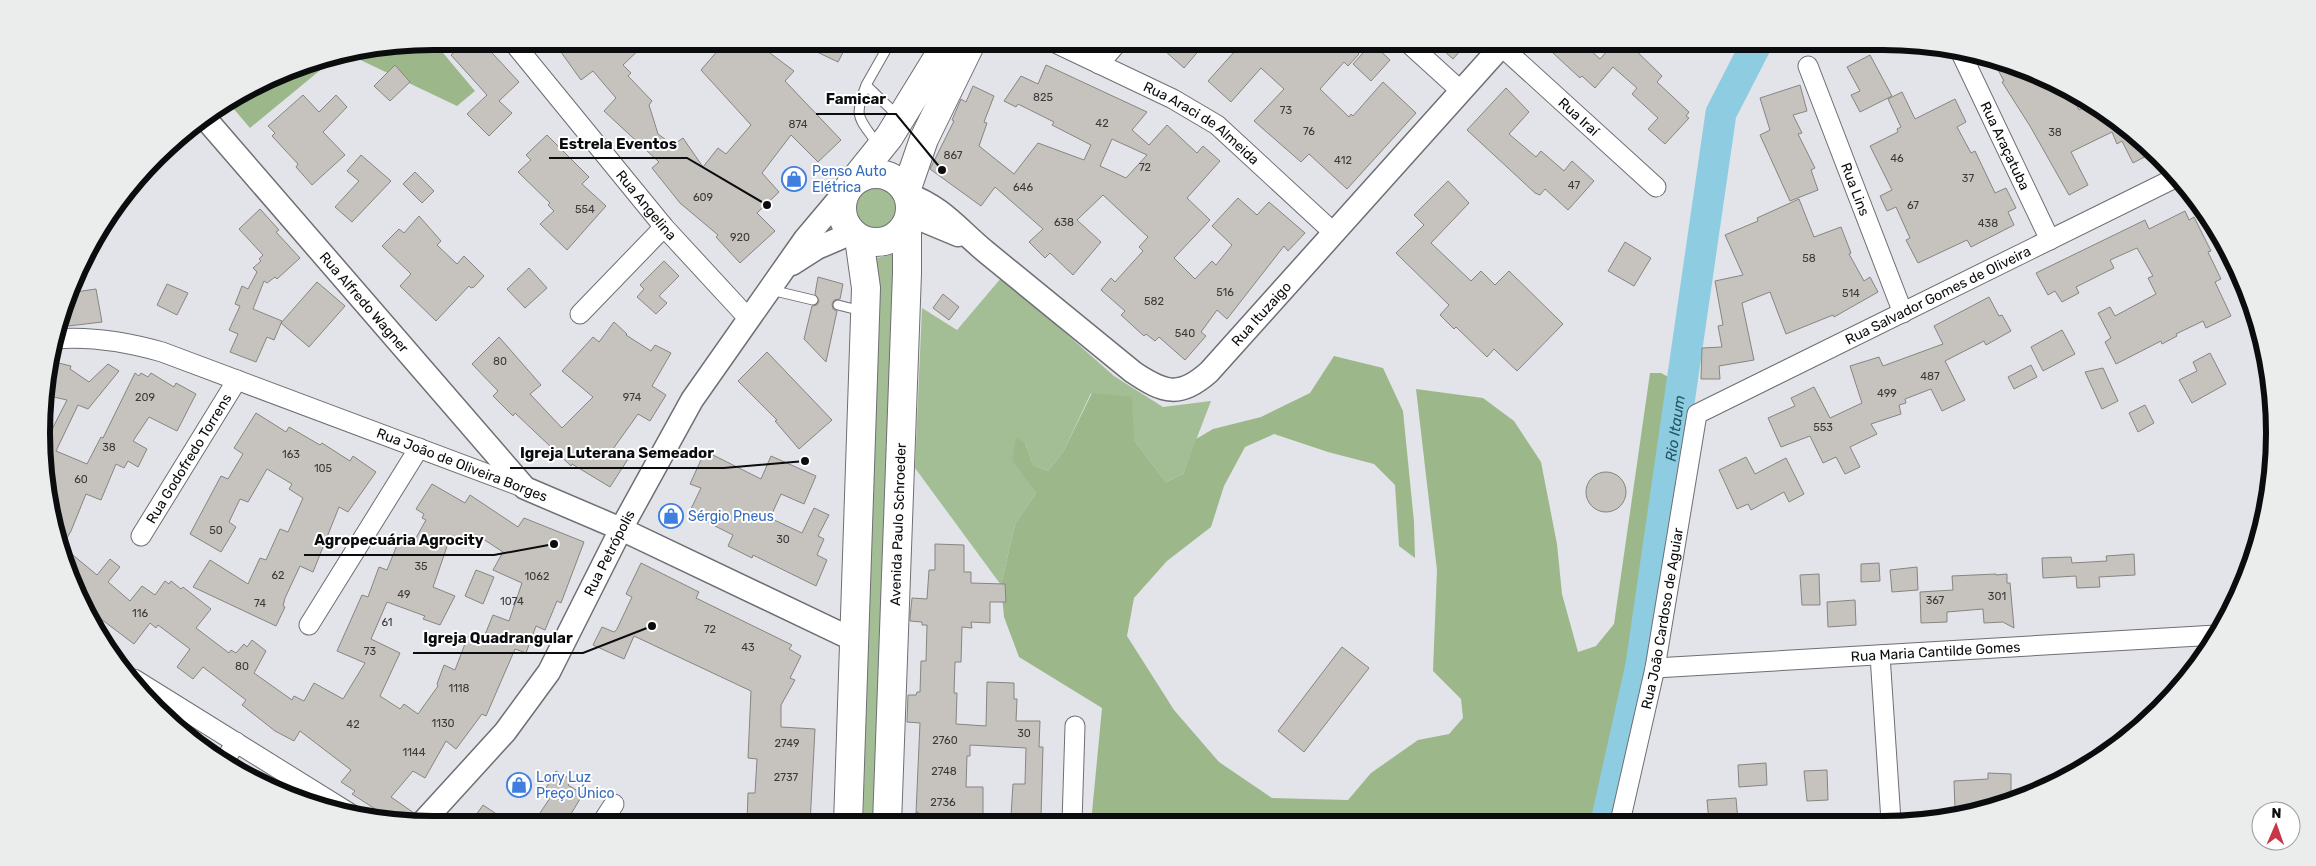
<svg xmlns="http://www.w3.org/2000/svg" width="2316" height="866" viewBox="0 0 2316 866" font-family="Rubik,sans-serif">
  <rect width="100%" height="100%" fill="#e2e4e9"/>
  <path fill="#a3bd94" d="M854 208a23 23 0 1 1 46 0a23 23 0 1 1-46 0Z
    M898,253L875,824H863L877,322V258Z
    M1002,277L1114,376L1163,407L1211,401L1183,474L1166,482L1134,440L1091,393L1064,450L1048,471L1033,465L1025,443L1026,478L1036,493L1015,524L1001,585L915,468L922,308L957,330Z"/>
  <path fill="#9cb88b" d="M433,41L475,91L457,106L350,55Z
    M335,58L250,128L227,101L237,94L307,62Z
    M1334,356L1383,368L1403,411L1414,522L1415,558L1399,546L1395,485L1374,464L1328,452L1274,434L1245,447L1224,486L1211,527L1167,561L1134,598L1127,636L1174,710L1219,762L1272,798L1348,800L1371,773L1418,740L1449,734L1463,718L1461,699L1433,671L1437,570L1416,389L1483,398L1514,421L1541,462L1557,544L1562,594L1578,652L1596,646L1614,624L1650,373H1661L1674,380L1635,663L1598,822L1091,823L1102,708L1019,657L1004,617L1001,585L1015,524L1036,493L1012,460L1016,437L1025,443L1033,465L1048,471L1064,450L1092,393L1132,397L1134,440L1166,482L1183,474L1196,439L1213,429L1261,417L1310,393Z"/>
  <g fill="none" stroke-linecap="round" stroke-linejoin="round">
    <path stroke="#8ecde1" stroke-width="31" id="s1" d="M1606,822L1641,665L1721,113L1758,41"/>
  </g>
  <path fill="#c6c2be" stroke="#888581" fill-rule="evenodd" d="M450,41H481L519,82L499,101L512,113L489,136L467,114L487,95L451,55L458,49Z
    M553,41H648L623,65L631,73L628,76L652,101L649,105L658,134L673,145L683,138L703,167L718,148L726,154L751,125L701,70L726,41H754L794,71L785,81L841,140L818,162L791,135L762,173L779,192L757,213L775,231L740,263L716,237L718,235L680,203L652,168L659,162L604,111L616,98L593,71L581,80Z
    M794,41H849L838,62Z
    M1154,41H1207L1184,68Z
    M1244,41H1346L1359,54L1348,66L1344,62L1320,89L1349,117L1351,114L1353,116L1383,82L1416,113L1347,189L1309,154L1301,162L1254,121L1284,89L1261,68L1231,102L1208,81Z
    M1433,41H1469L1453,59Z
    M1540,41H1580L1600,59L1616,41H1626L1662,76L1657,82L1689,112L1686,116L1689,118L1665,144L1648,129L1658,118L1632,94L1637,88L1613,67L1595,88L1582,76L1580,78Z
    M1372,43L1390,60L1371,81L1353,64Z
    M1870,55L1892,96L1860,112L1851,95L1860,91L1847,67Z
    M1991,57L2043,77L2050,89L2060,84L2070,90L2079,110L2091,104L2122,122L2154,152L2133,163L2122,141L2117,144L2112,132L2071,152L2088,185L2069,195L2030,126L2002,82L2004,81Z
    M395,65L410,82L390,101L374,86Z
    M1046,65L1147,112L1132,130L1149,145L1167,125L1197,153L1203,146L1220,161L1187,198L1210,220L1174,258L1195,279L1212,261L1216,265L1232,245L1212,226L1238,198L1257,215L1269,202L1305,233L1288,251L1284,246L1227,319L1217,310L1201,332L1206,336L1185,360L1159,337L1155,341L1146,334L1144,336L1121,315L1125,311L1101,290L1111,278L1115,282L1143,251L1139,247L1148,237L1103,195L1077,220L1101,242L1073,275L1050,253L1045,258L1029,242L1043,229L995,187L981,206L930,169L954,121L952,120L961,99L966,102L973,86L994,96L984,122L987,123L979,146L1014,174L1038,143L1084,160L1091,145L1052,125L1054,122L1018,104L1016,107L1004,101L1021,76L1038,84ZM1112,139L1147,155L1126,178L1100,166Z
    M1800,85L1807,111L1793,115L1802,133L1798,134L1815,168L1811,170L1818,190L1790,201L1760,135L1770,130L1760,98Z
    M1506,88L1529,112L1509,134L1536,157L1541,151L1564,171L1572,161L1594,181L1568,210L1545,189L1540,195L1535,193L1467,130Z
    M1902,92L1915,119L1955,99L1966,122L1957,127L1971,153L1975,151L1995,193L2006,188L2016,208L2008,212L2014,225L1971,247L1967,240L1918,263L1906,240L1910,238L1896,207L1887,211L1880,196L1892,190L1870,146L1898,132L1897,129L1901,127L1888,99Z
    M303,95L319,112L336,95L347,107L323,132L345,155L312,185L296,167L298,164L272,136L275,133L268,126Z
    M547,135L589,177L582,184L606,206L567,250L540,224L554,211L548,205L550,203L518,172L531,160L526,155Z
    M361,155L391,181L352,222L335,207L359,181L347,171Z
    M415,172L434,191L422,203L403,184Z
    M1448,181L1469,203L1431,243L1471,281L1481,271L1495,285L1509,271L1563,324L1517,371L1494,349L1487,357L1456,327L1454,329L1440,315L1449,305L1396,253L1424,225L1414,215Z
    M1799,199L1814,237L1841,227L1851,253L1849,254L1864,281L1870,277L1878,292L1834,317L1833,315L1786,334L1770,292L1742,303L1754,360L1719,366L1720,379H1701L1702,348L1722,347L1718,326L1723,325L1715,281L1743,275L1725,235L1758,221L1757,218Z
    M260,209L279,230L276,232L300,258L277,279L275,277L267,283L264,281L253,309L282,321L274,340L267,337L256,362L230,352L238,334L229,330L240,306L235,304L242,286L248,289L257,272L253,268L261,261L259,259L263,255L239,229Z
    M2185,211L2189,220L2194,217L2211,251L2208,252L2221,279L2215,282L2231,316L2206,328L2203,321L2176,334L2177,336L2162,344L2161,341L2116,364L2105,342L2111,338L2098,313L2110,307L2115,316L2156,294L2148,278L2153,276L2137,248L2110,260L2114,268L2076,287L2079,293L2062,302L2055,291L2048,295L2036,273L2145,220L2149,229Z
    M419,216L441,241L437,245L457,264L464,256L484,276L474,287L471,288L469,286L436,321L400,286L411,274L382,246L399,229L404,233Z
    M1625,242L1651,258L1634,286L1608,271Z
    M664,261L679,276L659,296L667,303L656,314L637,297L644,289L640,285Z
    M529,268L547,288L525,308L507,289Z
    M818,277L843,284L840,299L834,300L832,304L833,309L837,311L826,362L804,339L812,306L817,305L819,301L815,294Z
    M317,282L345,306L309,347L281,323Z
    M167,284L188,293L177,315L157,305Z
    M96,289L102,322L60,327L59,321L62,307L68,293Z
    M943,294L959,307L949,320L933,308Z
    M1989,297L1999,316L2002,315L2011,331L1986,345L1984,341L1945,361L1965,400L1942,411L1931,389L1905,399L1906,403L1899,405L1901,414L1871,424L1877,434L1850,447L1860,467L1845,474L1836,457L1823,463L1810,436L1781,447L1768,418L1795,406L1791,398L1814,387L1830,418L1862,403L1850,366L1879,357L1883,366L1943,344L1934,326Z
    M614,322L627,334L626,335L651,351L655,345L671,353L652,386L666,395L650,421L638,414L613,449L628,459L610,487L572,464L571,466L515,413L513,416L493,396L498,391L472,364L499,337L541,385L530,394L562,428L593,397L562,371L593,337L599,342Z
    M2062,330L2075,354L2043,371L2031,347Z
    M767,352L832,420L799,449L775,421L777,420L738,381Z
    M2210,353L2226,384L2192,403L2179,380L2197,371L2193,362Z
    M50,361L71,366L70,369L89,382L108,364L119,371L88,409L78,405L56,451L87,464L101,437L103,438L135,373L139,376L141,373L148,377L151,373L174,387L176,383L196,394L177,431L149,417L133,441L147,449L138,467L128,461L124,468L116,464L101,500L86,494L71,531L62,546L97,575L110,559L120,567L108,582L130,601L142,586L155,595L165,581L169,584L171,581L181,589L183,587L211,609L196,628L229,653L231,650L236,653L244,644L247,647L252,640L266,651L254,673L292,700L294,696L304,701L314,683L343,699L365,663L337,651L362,595L368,597L379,567L387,570L399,540L412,545L426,520L422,518L424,514L416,509L432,484L465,503L470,495L518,527L524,518L584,542L561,603L557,601L545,630L536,626L526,653L515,649L486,716L482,714L456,749L446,741L425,778L413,771L391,797L414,813L405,819L397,820L389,818L352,794L355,791L341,782L351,770L300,731L294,741L275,731L242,705L246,700L203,667L193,679L177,667L190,649L158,625L156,628L150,623L134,644L101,619L98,623L88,615L71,583L49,510L47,439L67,400L45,395V382ZM451,535L472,544L477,535L503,552L493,570L522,583L509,621L493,615L482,642L468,636L455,670L444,665L437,684L438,686L418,714L404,704L400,709L380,696L400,653L371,639L387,602L425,616L423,619L440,625L455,596L433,587Z
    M2031,365L2037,377L2014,389L2008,377Z
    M2103,368L2118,401L2102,409L2085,372Z
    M2145,405L2154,423L2138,432L2129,413Z
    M256,413L286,432L289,427L320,445L322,443L350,461L353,456L376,472L348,512L339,507L313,572L300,566L285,598L283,606L285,607L276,626L193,587L210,560L248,584L260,558L266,560L280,529L288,532L303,498L289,489L292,484L267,469L248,502L240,499L229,522L236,527L221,552L190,534L221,476L228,479L243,454L234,448Z
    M705,451L761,479L771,456L816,476L804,504L781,494L770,518L802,533L814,508L829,515L818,536L824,539L817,555L827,560L816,586L753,555L752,558L728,546L733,535L689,513L701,488L690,484Z
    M1746,457L1755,474L1786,458L1804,494L1789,502L1784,492L1751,510L1748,504L1737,509L1719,470Z
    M1586 492a20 20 0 1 1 40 0a20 20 0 1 1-40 0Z
    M935,544L964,545V572H971V583L1005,584L1006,602H990V623L971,622L972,628L962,627L961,662H955L954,693H957L956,724L986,726L987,682L1014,683V699H1017L1016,721H1040L1039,747H1043L1041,816H1011L1013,784H1025L1026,748L970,745V756H967L966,787H983V824H918V812L916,813L920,723L907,722L908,695H916L917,692H920L921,661H926L927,625H922V622L910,621V618L912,598L927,599L929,570H935Z
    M2134,554L2135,575L2099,577L2100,587L2077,588L2076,576L2043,578L2042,558L2071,557L2072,563L2107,561L2106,556Z
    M641,563L699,592L696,598L792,645L789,649L801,656L790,678L795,680L781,705V727L815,729L810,824H754V822H747L748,793H755L757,759L748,758L751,691L634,636L624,659L593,645L602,627L614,632L617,629L632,597L626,594Z
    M1879,563L1880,581L1861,582V564Z
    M1917,567L1918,590L1892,592L1890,570Z
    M476,570L494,577L483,604L465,596Z
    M1819,574L1820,605H1802L1800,575Z
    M1996,574V575L2007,574V583H2010L2014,628L2003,622L1984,623L1983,609L1947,612V622L1921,623L1920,592L1953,590L1952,576Z
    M1855,600L1856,625L1828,627L1827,602Z
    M1342,647L1369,668L1304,752L1278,731Z
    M1766,763L1767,785L1739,787L1738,765Z
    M1827,770L1828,800L1807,801L1804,771Z
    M556,771L572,780L568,785L583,794L571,814L588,824L532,825L550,798L543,793Z
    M1988,773L2011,774V801L1994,805H1975V807L1955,809L1954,781L1988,779Z
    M1736,798L1738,822H1709L1707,800Z
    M483,805L513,825H469Z"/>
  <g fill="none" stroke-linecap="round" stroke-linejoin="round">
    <defs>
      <path id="service" d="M891,41L866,85L898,116
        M866,85C853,119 859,117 878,145
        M771,290L813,300
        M838,305L862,311"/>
      <g id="minor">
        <path id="s2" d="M512,41L664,227L748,318"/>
        <path id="s3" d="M1051,41L1173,99L1217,125L1334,233"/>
        <path d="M1406,41L1461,91"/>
        <path id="s4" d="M1501,46L1656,187"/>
        <path id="s5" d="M1960,51L2050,240"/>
        <path d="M1099,64L1119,41"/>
        <path id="s6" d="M1808,66L1903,313"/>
        <path d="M580,314L664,227"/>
        <path d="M55,339C91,336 127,342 162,352L525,488"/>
        <path id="s7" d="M141,536L237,380"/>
        <path d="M309,625L419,448"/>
        <path d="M1880,655L1891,821"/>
        <path id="s8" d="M1655,668L2216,635"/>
        <path d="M134,679L351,814"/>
        <path d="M224,762L236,742"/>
        <path id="s9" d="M1620,822L1655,668L1697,414L2179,176"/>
        <path d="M1072,823L1075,726"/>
        <path d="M601,824L614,804"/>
      </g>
      <g id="tertiary">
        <path id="s10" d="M204,117L525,488L621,529L854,640"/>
        <path id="s11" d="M907,194C943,207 958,229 986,252C1035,292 1084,332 1133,372C1164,393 1180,398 1209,372L1506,41"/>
        <path d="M910,215L958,235"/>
        <path d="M792,264L817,248L852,233"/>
        <path id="s12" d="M422,823L505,732L549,672L621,529L692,400L805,239L848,188"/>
      </g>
      <g id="primary">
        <circle cx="876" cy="208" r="34"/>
        <path d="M852,183L889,137L948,41"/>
        <path d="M906,191L924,139L972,41"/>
        <path d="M848,824L866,288L859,238"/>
        <path id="s13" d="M887,824L907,273V224"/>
      </g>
    </defs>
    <use href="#service" stroke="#6e6f74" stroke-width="11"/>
    <use href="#minor" stroke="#6e6f74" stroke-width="21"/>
    <use href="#tertiary" stroke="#6e6f74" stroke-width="25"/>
    <use href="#primary" stroke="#6e6f74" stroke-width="30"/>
    <use href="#service" stroke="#fff" stroke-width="9"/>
    <use href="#minor" stroke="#fff" stroke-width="19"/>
    <use href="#tertiary" stroke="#fff" stroke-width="22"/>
    <use href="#primary" stroke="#fff" stroke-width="28"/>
  </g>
  <defs>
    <symbol id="shop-ring" viewBox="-11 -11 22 22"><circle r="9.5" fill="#fff" stroke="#3f7fe0" stroke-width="1.5"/><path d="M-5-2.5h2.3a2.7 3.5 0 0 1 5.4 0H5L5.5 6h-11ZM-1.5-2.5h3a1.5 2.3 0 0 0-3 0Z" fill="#3f7fe0"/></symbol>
  </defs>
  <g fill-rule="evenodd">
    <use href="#shop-ring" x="780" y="165" width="28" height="28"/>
    <use href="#shop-ring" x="657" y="502" width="28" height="28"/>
    <use href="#shop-ring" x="505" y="771" width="28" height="28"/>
  </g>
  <g text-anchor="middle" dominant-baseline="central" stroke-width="4" stroke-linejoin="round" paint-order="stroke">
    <g font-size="11" fill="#3a3a39">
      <text x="1043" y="97">825</text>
      <text x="1286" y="110">73</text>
      <text x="1102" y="123">42</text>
      <text x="798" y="124">874</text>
      <text x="1309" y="131">76</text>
      <text x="2055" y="132">38</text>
      <text x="953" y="155">867</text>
      <text x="1897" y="158">46</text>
      <text x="1343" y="160">412</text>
      <text x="1145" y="167">72</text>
      <text x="1968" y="178">37</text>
      <text x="1574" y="185">47</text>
      <text x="1023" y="187">646</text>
      <text x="703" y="197">609</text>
      <text x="1913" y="205">67</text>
      <text x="585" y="209">554</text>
      <text x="1064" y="222">638</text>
      <text x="1988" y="223">438</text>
      <text x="740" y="237">920</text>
      <text x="1809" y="258">58</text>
      <text x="1225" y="292">516</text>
      <text x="1851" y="293">514</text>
      <text x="1154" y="301">582</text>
      <text x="1185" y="333">540</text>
      <text x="500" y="361">80</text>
      <text x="1930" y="376">487</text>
      <text x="1887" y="393">499</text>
      <text x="145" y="397">209</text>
      <text x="632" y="397">974</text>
      <text x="1823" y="427">553</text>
      <text x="109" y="447">38</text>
      <text x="291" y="454">163</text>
      <text x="323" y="468">105</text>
      <text x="81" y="479">60</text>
      <text x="216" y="530">50</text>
      <text x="783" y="539">30</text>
      <text x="421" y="566">35</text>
      <text x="278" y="575">62</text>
      <text x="537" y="576">1062</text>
      <text x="404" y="594">49</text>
      <text x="1997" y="596">301</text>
      <text x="1935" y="600">367</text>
      <text x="512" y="601">1074</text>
      <text x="260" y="603">74</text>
      <text x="140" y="613">116</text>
      <text x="387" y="622">61</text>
      <text x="710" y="629">72</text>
      <text x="748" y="647">43</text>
      <text x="370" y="651">73</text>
      <text x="242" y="666">80</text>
      <text x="459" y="688">1118</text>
      <text x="443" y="723">1130</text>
      <text x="353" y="724">42</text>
      <text x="1024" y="733">30</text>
      <text x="945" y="740">2760</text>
      <text x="787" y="743">2749</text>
      <text x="414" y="752">1144</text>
      <text x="944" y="771">2748</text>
      <text x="786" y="777">2737</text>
      <text x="943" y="802">2736</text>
    </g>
    <g font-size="14" fill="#0b0c0d" stroke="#fff">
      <text stroke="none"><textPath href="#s4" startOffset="105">Rua Iraí</textPath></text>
      <text stroke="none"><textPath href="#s3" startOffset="172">Rua Araci de Almeida</textPath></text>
      <text stroke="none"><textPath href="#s5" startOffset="105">Rua Araçatuba</textPath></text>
      <text stroke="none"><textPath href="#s6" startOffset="132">Rua Lins</textPath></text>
      <text stroke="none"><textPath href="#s2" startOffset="212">Rua Angelina</textPath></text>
      <text stroke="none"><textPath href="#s9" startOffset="684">Rua Salvador Gomes de Oliveira</textPath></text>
      <text stroke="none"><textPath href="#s10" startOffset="245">Rua Alfredo Wagner</textPath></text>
      <text stroke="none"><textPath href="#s11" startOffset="452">Rua Ituzaigo</textPath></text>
      <text stroke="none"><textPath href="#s7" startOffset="91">Rua Godofredo Torrens</textPath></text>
      <text transform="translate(462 465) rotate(21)">Rua João de Oliveira Borges</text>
      <text stroke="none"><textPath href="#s13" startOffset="300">Avenida Paulo Schroeder</textPath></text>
      <text stroke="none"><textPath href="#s12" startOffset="331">Rua Petrópolis</textPath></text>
      <text stroke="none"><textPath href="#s9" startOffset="208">Rua João Cardoso de Aguiar</textPath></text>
      <text stroke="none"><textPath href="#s8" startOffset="281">Rua Maria Cantilde Gomes</textPath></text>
    </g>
    <g font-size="14" fill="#366cbe" stroke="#fff" text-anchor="start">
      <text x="812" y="171">Penso Auto<tspan x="812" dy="16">Elétrica</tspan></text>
      <text x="688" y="516">Sérgio Pneus</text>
      <text x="536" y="777">Lory Luz<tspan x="536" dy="16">Preço Único</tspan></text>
    </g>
    <g font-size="15" font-style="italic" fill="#215564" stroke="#fff">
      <text stroke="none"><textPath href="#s1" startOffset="400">Rio Itaum</textPath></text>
    </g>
  </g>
  <path d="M0 0H2316V866H0ZM433 50H1883A383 383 0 0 1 2266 433V433A383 383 0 0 1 1883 816H433A383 383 0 0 1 50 433V433A383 383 0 0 1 433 50Z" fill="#ebecec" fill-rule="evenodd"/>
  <path fill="none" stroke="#0b0c0d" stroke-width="6" d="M433 50H1883A383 383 0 0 1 2266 433V433A383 383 0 0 1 1883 816H433A383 383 0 0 1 50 433V433A383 383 0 0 1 433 50Z"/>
  <path fill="none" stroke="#0b0c0d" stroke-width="2" d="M942 170L896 114H816M767 205L687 158H549M805 461L724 468H510M554 544L494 555H304M652 626L583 653H413"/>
  <g fill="#0b0c0d" stroke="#fff" stroke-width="2">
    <circle cx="942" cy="170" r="5"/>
    <circle cx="767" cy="205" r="5"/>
    <circle cx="805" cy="461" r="5"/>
    <circle cx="554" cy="544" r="5"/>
    <circle cx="652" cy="626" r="5"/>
  </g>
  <g font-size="15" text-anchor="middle" font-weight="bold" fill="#0b0c0d" stroke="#fff" stroke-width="4" stroke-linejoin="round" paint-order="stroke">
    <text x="856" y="104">Famicar</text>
    <text x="618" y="149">Estrela Eventos</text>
    <text x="617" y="458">Igreja Luterana Semeador</text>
    <text x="399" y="545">Agropecuária Agrocity</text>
    <text x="498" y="643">Igreja Quadrangular</text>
  </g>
  <g transform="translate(2276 826) rotate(2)"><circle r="24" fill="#ffffff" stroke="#9d9e9e"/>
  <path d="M0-4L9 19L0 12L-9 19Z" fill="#c73748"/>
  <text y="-8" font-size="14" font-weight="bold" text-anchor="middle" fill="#0b0c0d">N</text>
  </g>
</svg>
